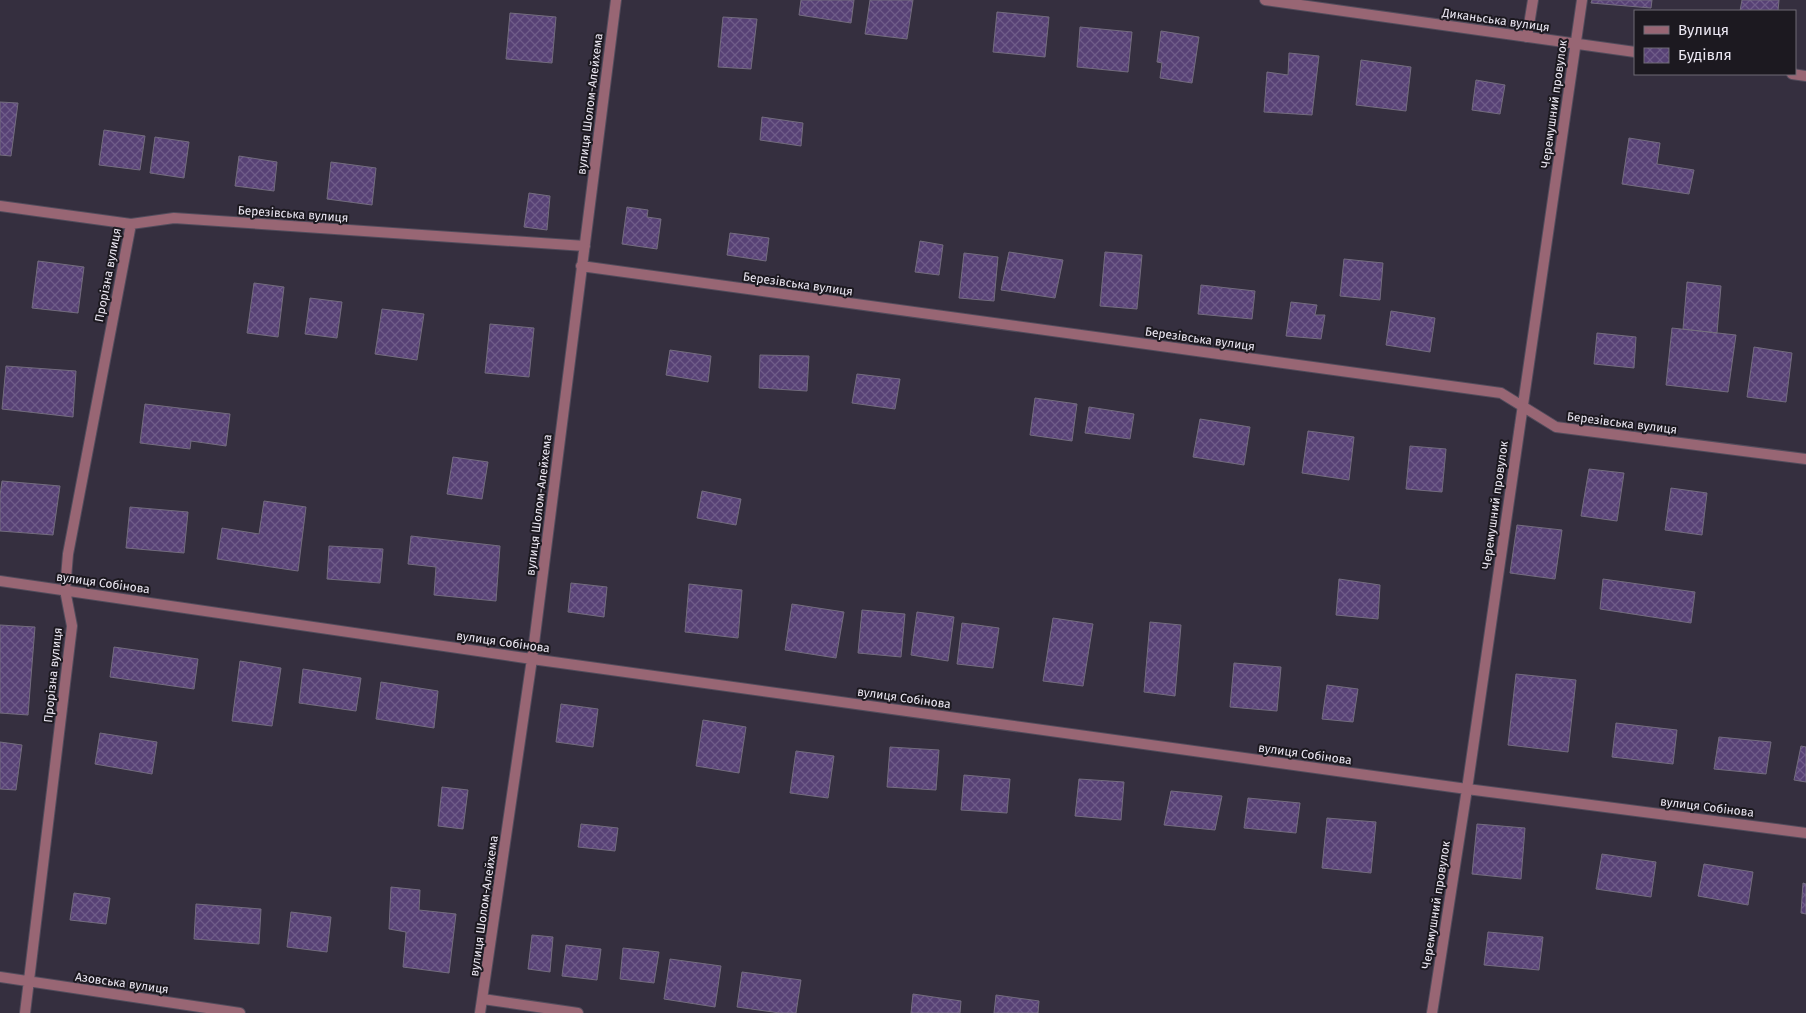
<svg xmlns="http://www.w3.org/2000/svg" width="1806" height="1013" viewBox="0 0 1806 1013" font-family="'Fira Sans',sans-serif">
  <defs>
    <pattern id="building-cross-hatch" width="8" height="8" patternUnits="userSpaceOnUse" patternTransform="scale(1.25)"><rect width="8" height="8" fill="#574175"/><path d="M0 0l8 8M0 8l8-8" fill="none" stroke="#6f5c89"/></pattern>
  </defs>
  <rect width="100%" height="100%" fill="#352f3f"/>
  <path fill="url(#building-cross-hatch)" stroke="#736c7e" d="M801,0H854L851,23L799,15Z
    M870,0H913L907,39L865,34Z
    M1592,0H1652L1651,8L1591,3Z
    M1742,0H1779L1778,11H1740Z
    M997,12L1049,17L1045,57L993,52Z
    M510,13L556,17L552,63L506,59Z
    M723,17L757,19L751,69L718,67Z
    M1080,27L1132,32L1128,72L1077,67Z
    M1161,31L1199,37L1192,83L1160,78L1162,63L1157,62Z
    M1289,53L1319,56L1312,115L1264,112L1267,72L1288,75Z
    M1361,60L1411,67L1406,111L1356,105Z
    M1476,80L1505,85L1500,114L1472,110Z
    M0,102L18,103L11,156L0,155Z
    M762,117L803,123L801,146L760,140Z
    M104,130L145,136L140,170L99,165Z
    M155,137L189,142L184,178L150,173Z
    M1629,138L1660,143L1657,164L1694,170L1689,194L1622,184Z
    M239,156L277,162L274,191L235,186Z
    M331,162L376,168L372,205L327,199Z
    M529,193L550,196L547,230L524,227Z
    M627,207L648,210L647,217L661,219L657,249L622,244Z
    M730,233L769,238L766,261L727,255Z
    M920,241L943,245L939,275L915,272Z
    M1009,252L1063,260L1055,298L1001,290Z
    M1105,252L1142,255L1137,309L1100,306Z
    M964,253L998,257L994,301L959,298Z
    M1344,259L1383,263L1380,300L1340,296Z
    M38,261L84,267L78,313L32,308Z
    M1687,282L1721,286L1717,333L1683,329Z
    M254,283L284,287L278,337L247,333Z
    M1201,285L1255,291L1252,319L1198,314Z
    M310,298L342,302L337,338L305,334Z
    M1291,302L1317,305L1315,315H1325L1321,339L1286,336Z
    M382,309L424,314L417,360L375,354Z
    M1391,311L1435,318L1430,352L1386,345Z
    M490,324L534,328L529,377L485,373Z
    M1672,328L1736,335L1728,392L1666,385Z
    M1597,333L1636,337L1634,368L1594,364Z
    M1754,347L1792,353L1786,402L1747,397Z
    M670,350L711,356L708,382L666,375Z
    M760,355L809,356L807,391L759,388Z
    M6,366L76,371L73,417L2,409Z
    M857,374L900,379L895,409L852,403Z
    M1035,398L1077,404L1072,441L1030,435Z
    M145,404L230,414L226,446L191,441L190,449L140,443Z
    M1089,407L1134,414L1130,439L1085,433Z
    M1200,419L1250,427L1244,465L1193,457Z
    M1308,431L1354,437L1349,480L1302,473Z
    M1410,446L1446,449L1442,492L1406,489Z
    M453,457L488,462L482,499L447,494Z
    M1589,469L1624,473L1617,521L1581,516Z
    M2,481L60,486L53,535L0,531V495Z
    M1671,488L1707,493L1702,535L1665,530Z
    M702,491L741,499L736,525L697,518Z
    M264,501L306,507L298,571L217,559L222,528L259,534Z
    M130,507L188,512L184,553L126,548Z
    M1517,525L1562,530L1555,579L1510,573Z
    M411,536L500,546L496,601L434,595L436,567L408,564Z
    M329,546L383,549L380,583L327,579Z
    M1339,579L1380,585L1378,619L1336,615Z
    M1603,579L1695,592L1691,623L1600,609Z
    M571,583L607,587L604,617L568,612Z
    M689,584L742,590L738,638L685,632Z
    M792,604L844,612L836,658L785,650Z
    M862,610L905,614L901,657L858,653Z
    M917,612L954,617L948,661L911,655Z
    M1053,618L1093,624L1083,686L1043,681Z
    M1150,622L1181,625L1175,696L1144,692Z
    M962,623L999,628L993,668L957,664Z
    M0,625L35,627L28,715L0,713Z
    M114,647L198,659L194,689L110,677Z
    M240,661L281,668L272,726L232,721Z
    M1234,663L1281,667L1277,711L1230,707Z
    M303,669L361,678L356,711L299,703Z
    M1516,674L1576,680L1568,752L1508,745Z
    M381,682L438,691L434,728L376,719Z
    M1327,685L1358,689L1353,722L1322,719Z
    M561,704L598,709L593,747L556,742Z
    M703,720L746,727L739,773L696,766Z
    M1616,723L1677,730L1673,764L1612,757Z
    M100,733L157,742L152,774L95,764Z
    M1719,737L1771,742L1766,774L1714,769Z
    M0,742L22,745L16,790L0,789Z
    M1801,746L1806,747V782L1794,780Z
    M890,747L939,750L936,790L887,787Z
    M796,751L834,756L828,798L790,793Z
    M964,775L1010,779L1007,813L961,810Z
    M1079,779L1124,782L1121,820L1075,816Z
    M442,787L468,790L463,829L438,826Z
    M1171,791L1222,796L1215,830L1164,825Z
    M1248,798L1300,803L1296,833L1244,828Z
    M1327,818L1376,822L1371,873L1322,868Z
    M581,824L618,828L615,851L578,847Z
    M1477,824L1525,828L1521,879L1472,874Z
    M1602,854L1656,862L1651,897L1596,889Z
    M1704,864L1753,872L1748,905L1698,896Z
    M1803,883L1806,884V914L1801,913Z
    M391,887L420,890L419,910L456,914L449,973L403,967L406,932L389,929Z
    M74,893L110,898L106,924L70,920Z
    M196,904L261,909L259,944L194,939Z
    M291,912L331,917L327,952L287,947Z
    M1488,932L1543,937L1539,970L1484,965Z
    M532,935L553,937L550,972L528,969Z
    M566,945L601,949L597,980L562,976Z
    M623,948L659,952L654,983L620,979Z
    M670,959L721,966L715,1007L664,999Z
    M742,972L801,980L796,1013H780L737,1007Z
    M913,994L961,1001L960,1013H911Z
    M996,995L1039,1001L1038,1013H994Z"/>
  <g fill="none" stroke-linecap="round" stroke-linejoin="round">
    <defs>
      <path id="service" d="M1527,37L1533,0"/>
      <path id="minor" d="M1265,0L1635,52
        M1792,74L1806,76
        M0,206L131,224L174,218L585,246
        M581,266L1501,393L1556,427L1806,459
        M0,581L532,659L1467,789L1806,833
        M0,977L240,1013
        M483,999L578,1013
        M25,1013L72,626L65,590L68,554L131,224
        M480,1013L532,659L616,0
        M1432,1013L1467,789L1582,0"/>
    </defs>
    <use href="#service" stroke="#524c5c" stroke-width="12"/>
    <use href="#minor" stroke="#524c5c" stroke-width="12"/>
    <use href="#service" stroke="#986674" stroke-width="10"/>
    <use href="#minor" stroke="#986674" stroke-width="10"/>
  </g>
  <g text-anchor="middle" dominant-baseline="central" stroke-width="4" stroke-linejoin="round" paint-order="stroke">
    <g font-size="12" fill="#ebe7f2" stroke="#1c1920">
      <text transform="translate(1496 20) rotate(8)">Диканьська вулиця</text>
      <text transform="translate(590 104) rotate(-83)">вулиця Шолом-Алейхема</text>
      <text transform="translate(1554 104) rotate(-82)">Черемушний провулок</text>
      <text transform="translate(293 214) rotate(4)">Березівська вулиця</text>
      <text transform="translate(108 275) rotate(-79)">Прорізна вулиця</text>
      <text transform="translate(798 284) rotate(8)">Березівська вулиця</text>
      <text transform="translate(1200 339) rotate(8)">Березівська вулиця</text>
      <text transform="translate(1622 423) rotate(7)">Березівська вулиця</text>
      <text transform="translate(539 505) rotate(-83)">вулиця Шолом-Алейхема</text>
      <text transform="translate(1495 505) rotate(-82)">Черемушний провулок</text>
      <text transform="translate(103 583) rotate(8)">вулиця Собінова</text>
      <text transform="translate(503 642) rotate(8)">вулиця Собінова</text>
      <text transform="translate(53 675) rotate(-84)">Прорізна вулиця</text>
      <text transform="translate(904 698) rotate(8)">вулиця Собінова</text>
      <text transform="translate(1305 754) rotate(8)">вулиця Собінова</text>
      <text transform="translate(1707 807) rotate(7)">вулиця Собінова</text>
      <text transform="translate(1436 905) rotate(-81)">Черемушний провулок</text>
      <text transform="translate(484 906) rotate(-82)">вулиця Шолом-Алейхема</text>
      <text transform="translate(122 983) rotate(8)">Азовська вулиця</text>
    </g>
  </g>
  <rect x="1634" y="10" width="162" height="65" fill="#1c1920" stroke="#6f6b74"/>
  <rect x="1644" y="26" width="25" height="8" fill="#986674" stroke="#6f6b74"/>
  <text x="1678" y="35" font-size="15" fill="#ebe7f2">Вулиця</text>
  <rect x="1644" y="48" width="25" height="15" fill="url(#building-cross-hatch)" stroke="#6f6b74"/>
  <text x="1678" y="60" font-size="15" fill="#ebe7f2">Будівля</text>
</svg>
